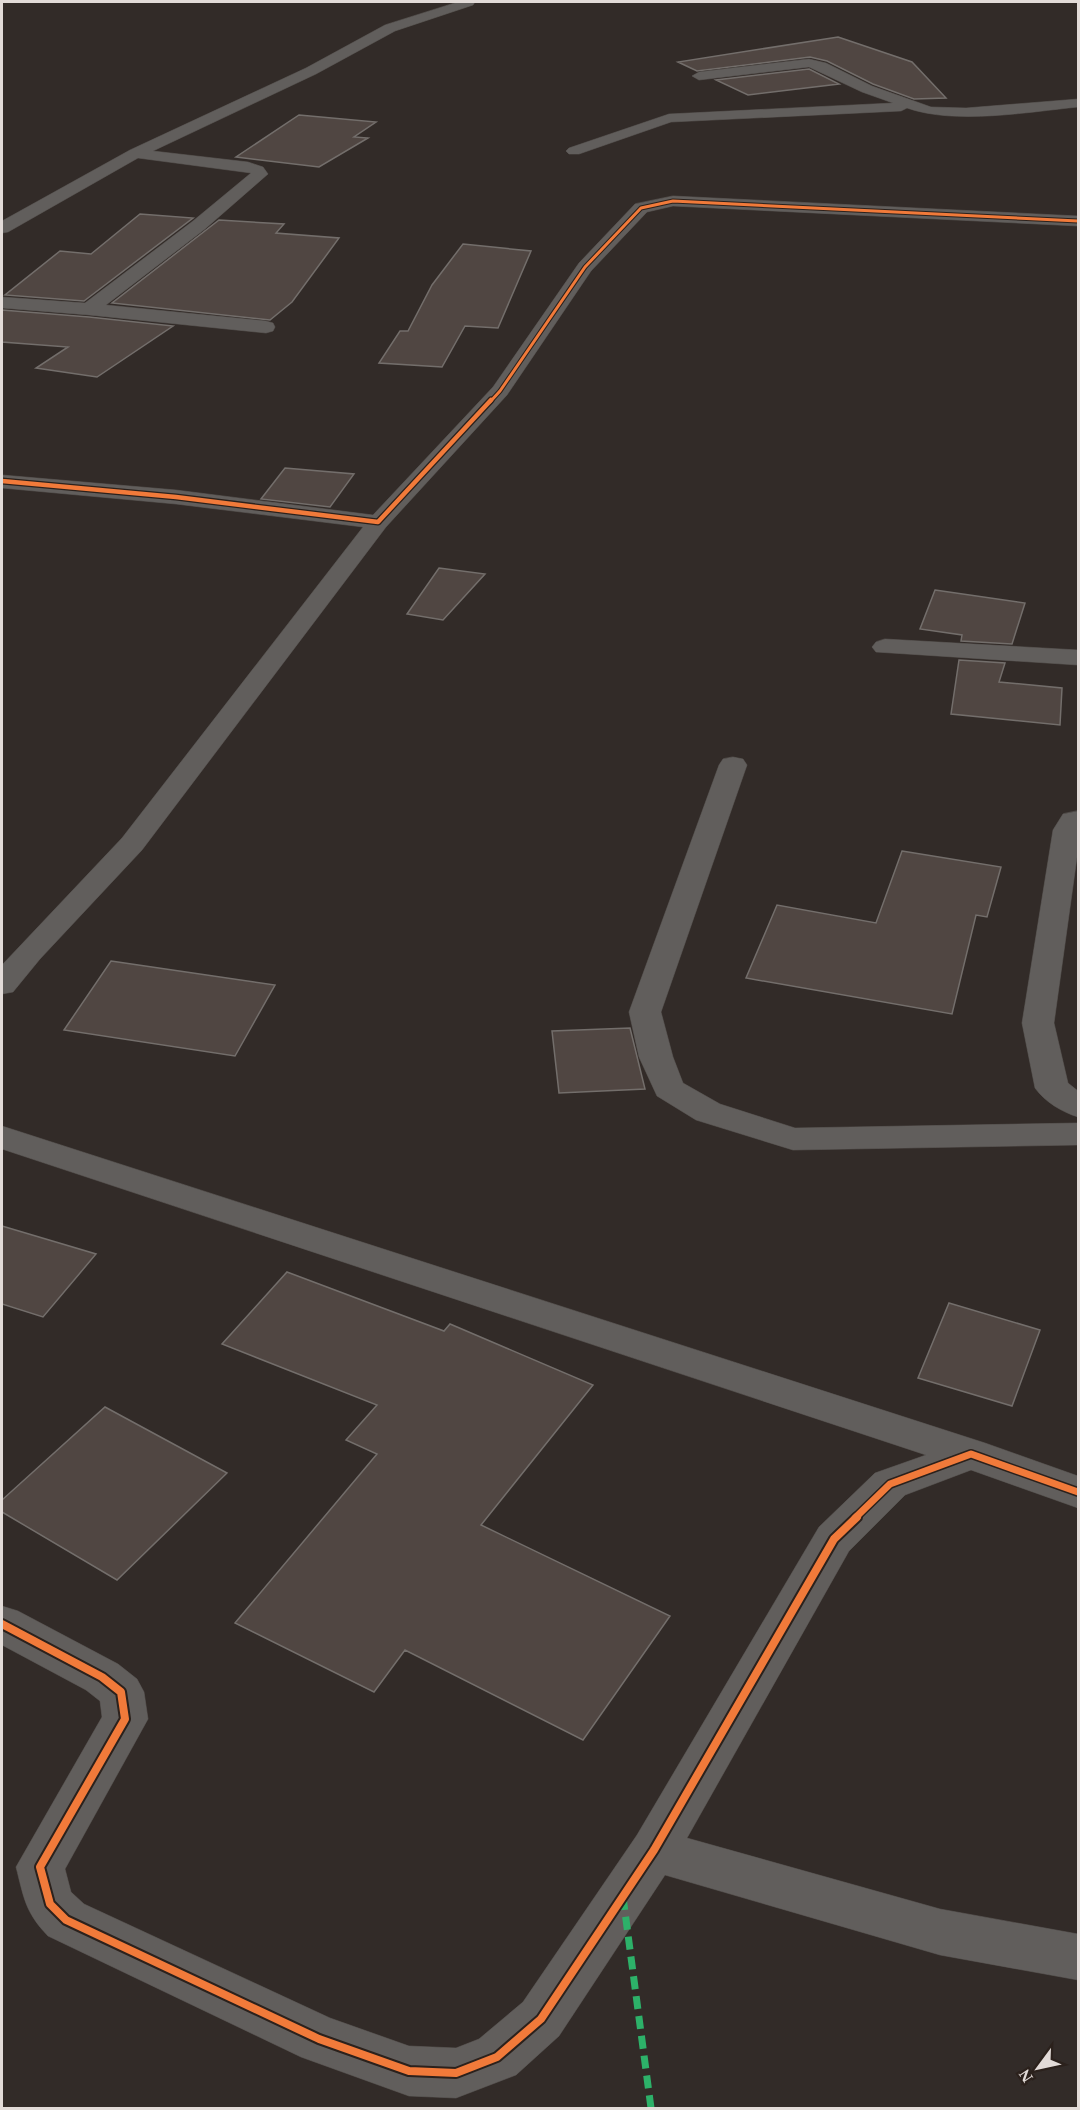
<svg xmlns="http://www.w3.org/2000/svg" width="1080" height="2110" viewBox="0 0 1080 2110" font-family="Georgia,serif">
  <rect width="100%" height="100%" fill="#322b28"/>
  <path fill="#504642" stroke="#736e6b" stroke-width="1.5" d="M838,37L912,62L946,98L914,99L873,84L827,61L810,57L697,71L678,62Z
    M809,69L839,84L748,95L716,80Z
    M299,115L376,122L354,137L368,138L319,167L236,157Z
    M140,214L193,218L84,301L5,295L60,251L91,254Z
    M219,220L284,224L276,233L339,238L292,302L270,320L112,303Z
    M463,244L531,251L498,328L465,326L442,367L379,363L400,331H408L432,285Z
    M2,310L89,317L173,326L97,377L36,368L68,347L2,342Z
    M285,468L354,474L330,507L261,499Z
    M439,568L485,574L443,620L407,614Z
    M935,590L1025,603L1012,644L961,641L962,635L920,629Z
    M959,660L1005,663L999,682L1062,688L1060,725L951,714Z
    M902,851L1001,867L987,917L976,915L952,1014L746,978L777,905L876,923Z
    M111,961L275,985L235,1056L64,1030Z
    M630,1028L645,1089L559,1093L552,1031Z
    M2,1226L96,1254L43,1317L2,1304Z
    M287,1272L444,1331L450,1324L593,1385L481,1525L670,1616L583,1740L405,1650L374,1692L235,1623L377,1454L346,1440L377,1405L222,1344Z
    M949,1303L1040,1330L1012,1406L918,1378Z
    M105,1407L227,1473L117,1580L2,1512V1500Z"/>
  <g fill="none" stroke-linecap="round" stroke-linejoin="round">
    <defs>
      <path id="minor" d="M458,2H475L473,5L395,31L316,74L153,151L248,162L263,167L268,174L205,229L106,305L266,321L273,323L275,327L273,331L266,333L89,315L2,308V297L85,303L193,221L251,173L138,158L8,232L2,233V221L130,150L306,68L385,25Z
        M809,59L826,63L872,86L931,107L966,108L1078,99V107C1028,112 955,125 907,108L901,111L671,122L579,154H569L566,151L569,148L669,114L893,103L862,92L809,67L699,80L692,76L699,72Z
        M673,196L1078,216V226L673,206L647,212L591,271L507,395L386,527L142,850L40,959L13,992L2,994V965L122,838L363,527L176,504L2,488V475L176,490L373,515L493,387L579,263L635,204Z
        M885,639L1078,650V665L876,652L872,647L876,642Z
        M733,757L743,759L747,765L661,1012L673,1057L683,1083L720,1104L795,1128L1078,1123V1145L793,1150L696,1120L657,1096L639,1057L629,1012L719,765L723,759Z
        M1078,811V850L1054,1023L1068,1083L1078,1091V1117C1062,1112 1045,1102 1035,1088L1022,1023L1053,830L1063,814Z
        M2,1126L985,1443L1078,1476V1508L971,1470L905,1495L849,1551L687,1838L940,1909L1078,1934V1980L940,1955L665,1875L559,2036L516,2075L456,2098L409,2096L301,2057L48,1936C25,1912 24,1898 16,1867L102,1717L100,1701L86,1690L2,1645V1606L18,1611L118,1664L137,1679L144,1692L148,1719L65,1869L71,1892L84,1904L330,2018L409,2046L456,2048L479,2039L523,2002L637,1835L819,1527L875,1473L926,1455L2,1149Z"/>
    </defs>
    <use href="#minor" stroke="#4d4845" stroke-width="1"/>
    <use href="#minor" fill="#615e5c" fill-rule="evenodd"/>
    <path stroke="#2db169" stroke-width="7" stroke-dasharray="13 7" stroke-linecap="butt" d="M623,1897L651,2108"/>
    <defs>
      <path id="cycleway-far3" d="M490,402L500,391L585,267L641,208L673,201L1078,221"/>
      <path id="cycleway-far2" d="M2,481L176,497L378,522L491,400"/>
      <path id="cycleway-far1" d="M855,1518L890,1484L971,1454L1078,1492"/>
      <path id="cycleway" d="M2,1624L102,1677L121,1692L125,1719L40,1867L50,1904L66,1920L319,2039L409,2071L456,2073L497,2057L541,2019L654,1850L834,1539L857,1517"/>
    </defs>
    <use href="#cycleway-far3" stroke="#2b211c" stroke-width="5"/>
    <use href="#cycleway-far2" stroke="#2b211c" stroke-width="7"/>
    <use href="#cycleway-far1" stroke="#2b211c" stroke-width="10"/>
    <use href="#cycleway" stroke="#2b211c" stroke-width="12"/>
    <use href="#cycleway-far3" stroke="#f17a3a" stroke-width="3"/>
    <use href="#cycleway-far2" stroke="#f17a3a" stroke-width="4.5"/>
    <use href="#cycleway-far1" stroke="#f17a3a" stroke-width="7"/>
    <use href="#cycleway" stroke="#f17a3a" stroke-width="8"/>
  </g>
  <rect width="1080" height="2110" fill="none" stroke="#e2dbd8" stroke-width="6"/>
  <g transform="translate(1038 2068) rotate(237)" stroke="#2b211c" stroke-width="4.5" paint-order="stroke">
  <path d="M0-4.5L10 22L0 15L-10 22Z" fill="#e2dbd8"/>
  <text y="-9" font-size="16" font-weight="bold" text-anchor="middle" fill="#e2dbd8">N</text>
  </g>
</svg>
